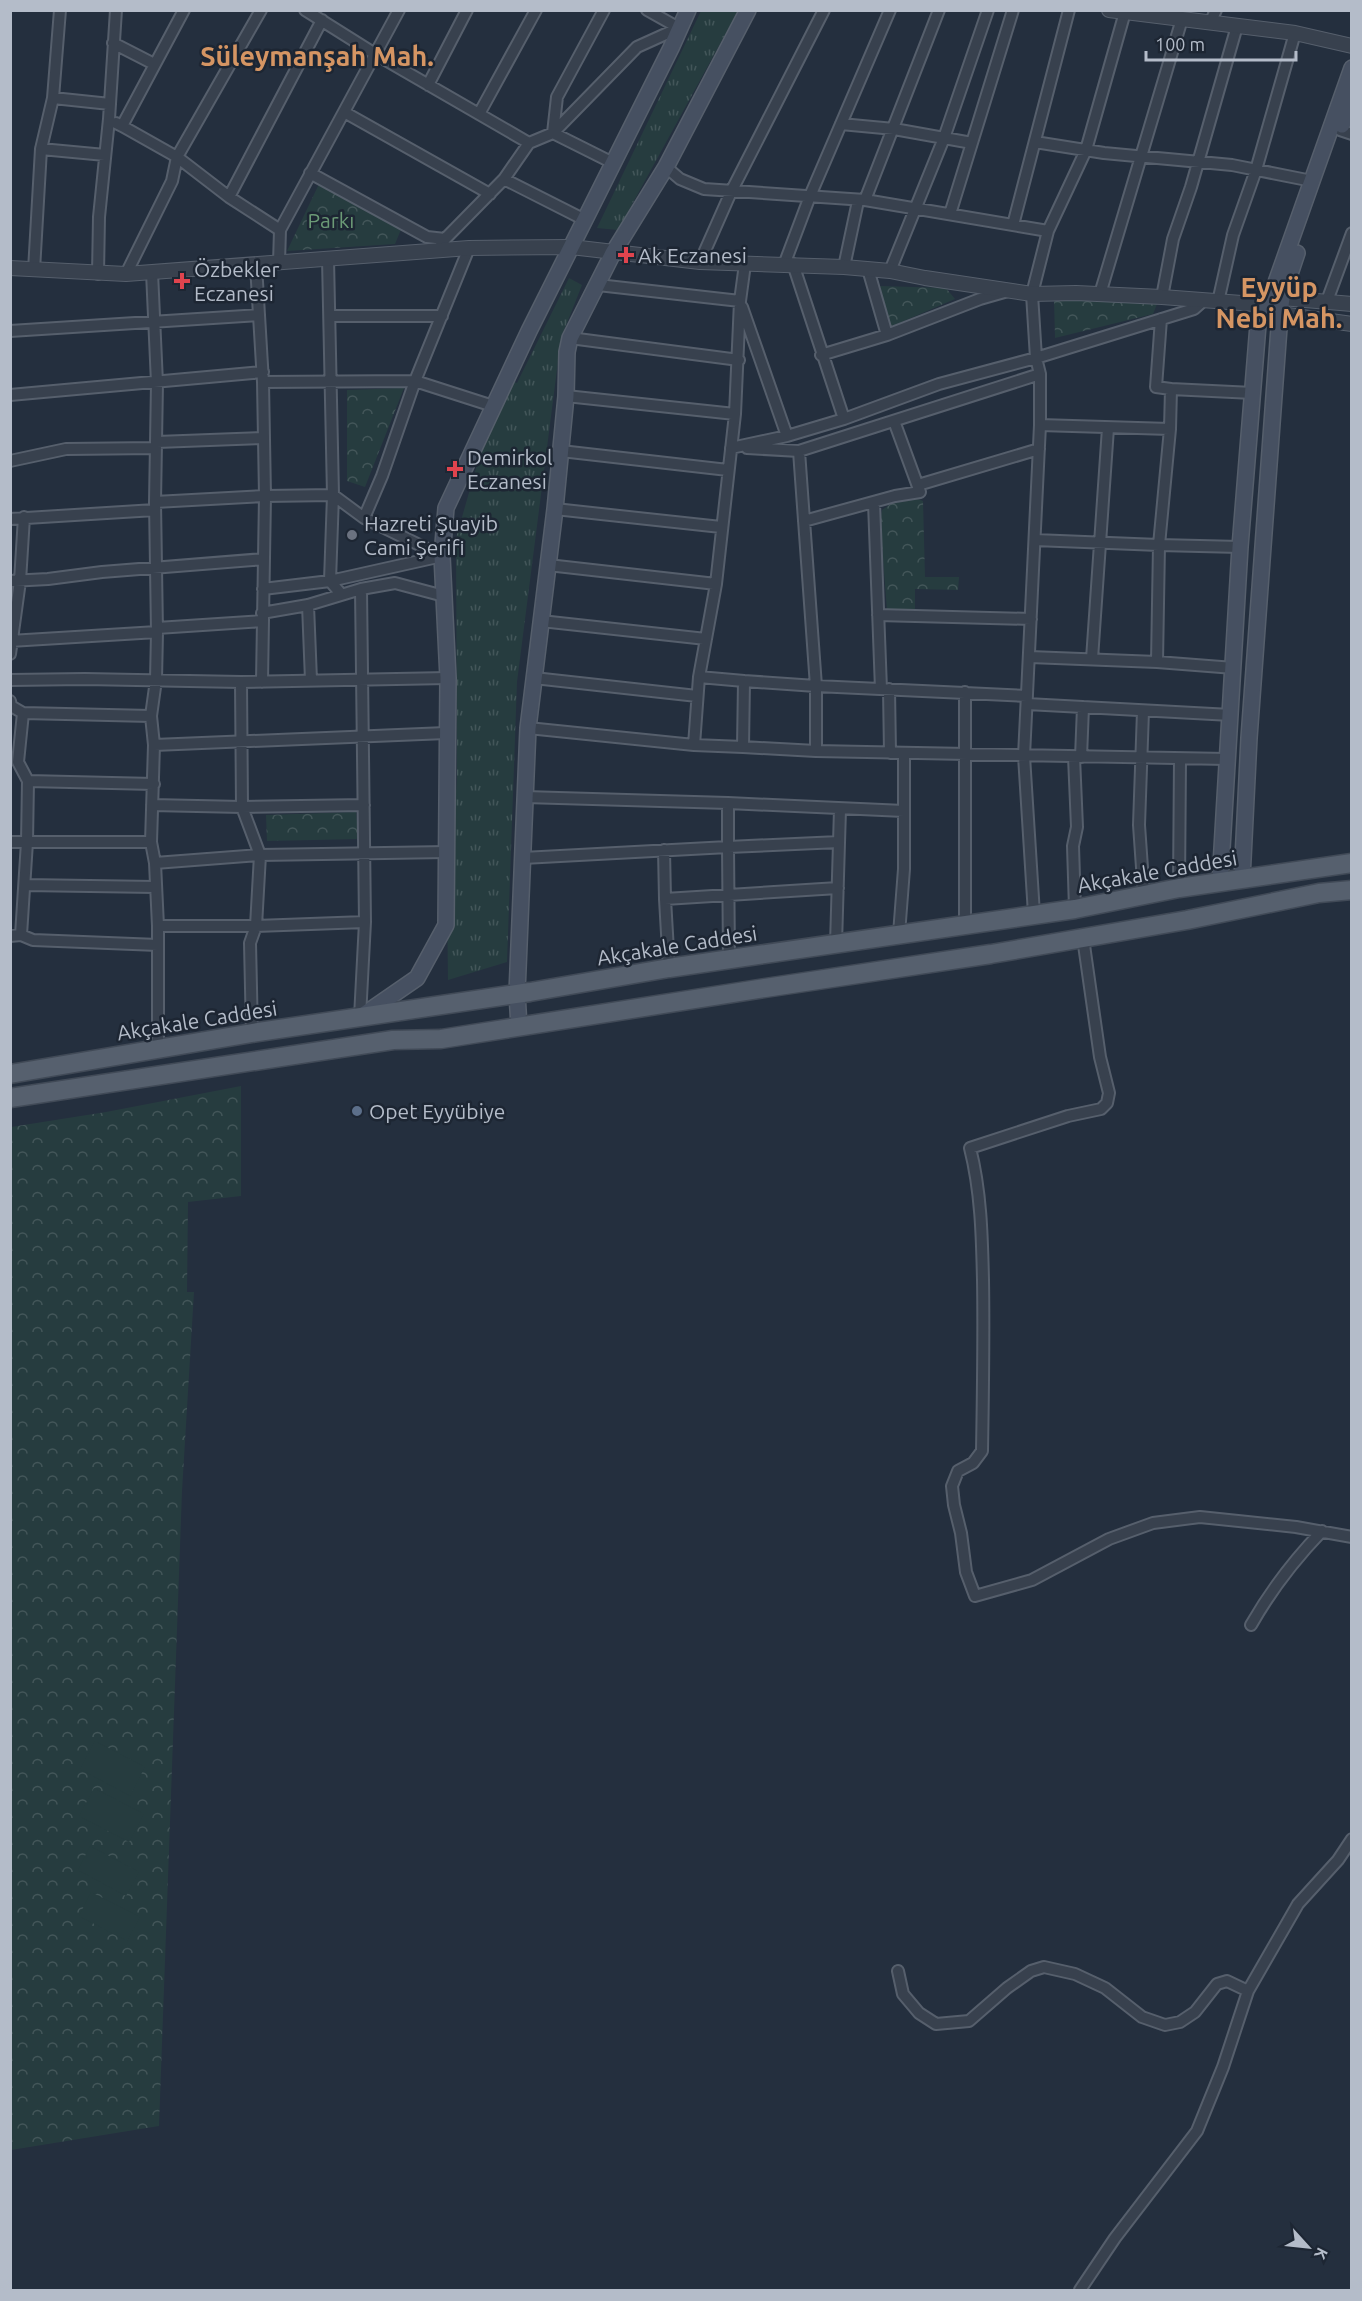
<svg xmlns="http://www.w3.org/2000/svg" width="1362" height="2301" viewBox="0 0 1362 2301" font-family="Ubuntu,sans-serif">
  <defs>
    <pattern id="grass-tufts" width="24" height="20" patternUnits="userSpaceOnUse" patternTransform="scale(1.5)"><rect width="24" height="20" fill="#263c3f"/><path d="M3 7l-1-3M5 7V3M7 7l1-3M15 17l-1-3M17 17v-4M19 17l1-3" fill="none" stroke="#435659"/></pattern>
    <pattern id="forest-crowns" width="20" height="18" patternUnits="userSpaceOnUse" patternTransform="scale(1.5)"><rect width="20" height="18" fill="#263c3f"/><path d="M2 6a3 3 0 1 1 6 0M12 15a3 3 0 1 1 6 0" fill="none" stroke="#435659"/></pattern>
  </defs>
  <rect width="100%" height="100%" fill="#242f3e"/>
  <path fill="url(#grass-tufts)" d="M701,11H738L618,230L597,228Z
    M569,278L582,285L561,338L517,682L507,962L448,980L447,897L457,780L456,538L489,423L509,380L517,383Z"/>
  <path fill="url(#forest-crowns)" d="M319,184L402,227L395,244L287,251Z
    M880,286L946,288L955,299L890,327Z
    M1054,299L1157,304L1153,314L1055,338Z
    M404,388L365,487L347,481V390Z
    M918,499L923,501L925,577H959L958,590L915,589V611H887L880,519L882,510L892,503Z
    M356,812L359,839L267,841L266,815Z
    M241,1086V1196L188,1202L187,1292H194L182,1491L159,2126L11,2150V1127L106,1112Z"/>
  <path fill="#263c3f" d="M95,1741L145,1767L130,1796L80,1769Z
    M94,1788L144,1814L129,1842L79,1816Z
    M90,1846L139,1872L126,1896L78,1870Z
    M91,1892L140,1917L127,1941L79,1916Z"/>
  <g fill="none" stroke-linecap="round" stroke-linejoin="round">
    <defs>
      <path id="minor" d="M305,10L375,54L529,143
        M604,10L557,97L553,133L613,163
        M1125,12L1086,150L1048,231L1032,294L1036,358L1194,309L1203,301
        M1210,23L1216,10
        M113,43L154,64
        M428,85L467,10
        M53,98L110,104
        M344,112L490,194
        M479,114L536,10
        M116,123L122,126L184,10
        M841,124L894,129L972,143
        M122,126L177,157L229,197L280,230
        M1340,130L1352,134
        M1035,142L1104,153L1232,165L1312,181
        M41,149L105,155
        M666,167L680,179L704,189L865,200L1048,231
        M310,173L427,237L445,239
        M504,179L585,220
        M229,197L322,20
        M865,200L939,10
        M950,214L1013,10
        M1013,225L1069,10
        M438,250L445,239L504,179L529,143L553,133L637,47L679,28L647,10
        M328,259L333,495L330,581L341,594
        M700,262L731,192L824,10
        M279,263L280,230L399,10
        M793,264L844,419
        M256,265L263,382L265,496L262,682
        M784,265L810,196L890,10
        M844,267L858,201
        M868,269L887,335
        M34,270L41,149L53,98L60,10
        M890,271L944,138L988,10
        M152,272L157,383L155,502L157,632L156,680L151,716L154,745L151,842L155,863L158,926V1048
        M98,274L99,217L109,119L116,10
        M126,274L172,181L177,157L261,10
        M598,285L740,301
        M1100,294L1182,19
        M1162,297L1173,239L1191,187L1237,26
        M1327,301L1352,233
        M1218,302L1233,235L1256,170L1295,33
        M742,307L787,436
        M331,316H442
        M1161,319L1156,387L1171,389
        M10,331L259,315
        M570,338L739,360
        M821,355L887,335L980,299L1008,291
        M263,382L415,381L493,406
        M10,395L263,372
        M566,396L735,414
        M1040,425L1170,429
        M157,442L263,438
        M731,448L787,436L844,419L939,384L1036,358L1040,374V425L1024,756L1034,914
        M747,448L799,451L1040,374
        M561,451L728,470
        M799,451L816,686L1027,696
        M10,461L66,449L156,448
        M918,485L1039,449
        M155,502L265,496L333,495L364,518L442,556
        M874,503L881,689
        M555,509L721,527
        M364,518L382,476L415,381L469,248
        M10,519L155,510
        M804,521L895,496L920,492L894,421
        M1035,540L1159,545L1157,662
        M1240,547L1159,545L1170,429L1171,389L1253,393
        M548,565L716,584
        M10,581L48,579L102,572L264,559
        M263,589L330,581L442,556
        M308,605L311,680
        M262,613L308,605L361,589L395,583L444,596
        M878,615L1031,619
        M541,621L706,639
        M157,628L262,621
        M10,641L157,632
        M10,654L20,581L24,517
        M1030,657L1157,662L1234,668
        M1092,659L1108,428
        M699,677L744,681
        M534,678L697,696
        M10,680L85,679L241,682L448,678
        M241,682L242,807L260,855L256,926L250,943L252,1033
        M889,689L890,753
        M10,701L11,706L23,713L18,762L28,781L27,842L21,935L10,936
        M1027,704L1231,715
        M1143,711L1139,825L1144,896
        M23,713L151,716
        M528,728L694,745L699,677L716,584L735,414L740,301L745,264
        M154,745L446,733
        M694,745L743,747L744,681L816,686V751
        M743,747L816,751L1227,759
        M1074,757L1077,827L1073,846L1075,909
        M1081,757L1083,707
        M28,781L154,784
        M525,797L728,803L904,811V753
        M152,805L242,807L364,805
        M10,842H151
        M664,850L665,899L838,888
        M523,858L728,847V803
        M155,863L260,855L447,852
        M25,885L155,887
        M1179,888L1180,759
        M665,899L669,968
        M965,925V692
        M158,926H256L365,922
        M899,934L904,869V811
        M21,935L33,940L158,945
        M1083,938L1100,1057L1109,1093L1107,1103L1101,1109L1068,1116L970,1148C981,1191 982,1236 983,1280C984,1337 983,1394 982,1451L973,1463L958,1471L952,1486L954,1505L961,1533L966,1572L975,1596L1032,1580L1109,1539L1153,1523L1200,1517L1296,1527L1352,1537
        M836,944L840,809
        M729,959L728,847L839,842
        M360,1017L365,922L361,589
        M1251,1625C1271,1590 1294,1560 1322,1531
        M898,1971L903,1994L919,2013L936,2024L969,2021L1007,1988L1031,1971L1044,1967L1075,1974L1105,1988L1142,2017L1165,2025L1180,2022L1195,2012L1217,1984L1227,1981L1248,1991
        M1080,2290L1115,2238L1197,2131L1223,2067L1248,1991L1298,1904L1338,1860L1352,1839"/>
      <path id="tertiary" d="M1109,10L1295,33L1352,46
        M10,268L126,274L469,248L571,247L700,262L844,267L890,271L925,278L1032,294L1076,293L1162,297L1268,305L1282,298L1352,304
        M1272,308L1280,314L1352,324"/>
      <path id="secondary" d="M1342,125L1352,100
        M1242,879L1249,738L1280,314L1282,298L1297,253
        M1220,882L1240,547L1258,325L1268,305L1352,68
        M362,1016L417,978L446,925L448,678L442,556L446,508L529,331L671,48L688,10
        M519,1027L517,993L528,728L555,509L566,396L567,352L570,338L613,253L666,167L748,10"/>
      <path id="primary" d="M10,1074L252,1033L530,992L669,968L1075,909L1179,888L1352,863
        M10,1098L393,1040L441,1039L765,988L991,954L1187,920L1319,893L1352,890"/>
    </defs>
    <use href="#minor" stroke="#565f6c" stroke-width="14"/>
    <use href="#tertiary" stroke="#565f6c" stroke-width="16"/>
    <use href="#secondary" stroke="#565f6c" stroke-width="18"/>
    <use href="#primary" stroke="#414a57" stroke-width="21"/>
    <use href="#minor" stroke="#38414e" stroke-width="10"/>
    <use href="#tertiary" stroke="#38414e" stroke-width="14"/>
    <use href="#secondary" stroke="#465061" stroke-width="15"/>
    <use href="#primary" stroke="#56606e" stroke-width="18"/>
  </g>
  <g fill="#e0444e" stroke="#1d2633" stroke-width="2">
    <path d="M623 246h6v6h6v6h-6v6h-6v-6h-6v-6h6z"/>
    <path d="M179 272h6v6h6v6h-6v6h-6v-6h-6v-6h6z"/>
    <path d="M452 460h6v6h6v6h-6v6h-6v-6h-6v-6h6z"/>
  </g>
  <circle fill="#6b7280" stroke="#1d2633" stroke-width="2" cx="352" cy="535" r="6"/>
  <circle fill="#5c6f8a" stroke="#1d2633" stroke-width="2" cx="357" cy="1111" r="6"/>
  <g text-anchor="middle" dominant-baseline="central" stroke-width="5" stroke-linejoin="round" paint-order="stroke">
    <g font-size="21" fill="#6b9a76" stroke="#1d2633">
      <text x="331" y="220">Parkı</text>
    </g>
    <g font-size="21" fill="#b4bcc9" stroke="#1d2633" text-anchor="start">
      <text x="638" y="255">Ak Eczanesi</text>
      <text x="194" y="269">Özbekler<tspan x="194" dy="24">Eczanesi</tspan></text>
      <text x="467" y="457">Demirkol<tspan x="467" dy="24">Eczanesi</tspan></text>
      <text x="364" y="523">Hazreti Şuayib<tspan x="364" dy="24">Cami Şerifi</tspan></text>
      <text x="369" y="1111">Opet Eyyübiye</text>
    </g>
    <g font-size="21" fill="#b4bcc9" stroke="#1d2633">
      <text transform="translate(1157 871) rotate(-10)">Akçakale Caddesi</text>
      <text transform="translate(677 945) rotate(-9)">Akçakale Caddesi</text>
      <text transform="translate(197 1020) rotate(-9)">Akçakale Caddesi</text>
    </g>
    <g font-size="27" font-weight="bold" fill="#d59563" stroke="#1d2633">
      <text x="317" y="56">Süleymanşah Mah.</text>
      <text x="1279" y="287">Eyyüp<tspan x="1279" dy="31">Nebi Mah.</tspan></text>
    </g>
  </g>
  <rect width="1362" height="2301" fill="none" stroke="#b4bcc9" stroke-width="24"/>
  <g transform="translate(1308 2247) rotate(117)" stroke="#1d2633" stroke-width="4.5" paint-order="stroke">
  <path d="M0-4.5L10 22L0 15L-10 22Z" fill="#b4bcc9"/>
  <text y="-9" font-size="16" font-weight="bold" text-anchor="middle" fill="#b4bcc9">K</text>
  </g>
  <path d="M1146 51v9h150v-9" fill="none" stroke="#b4bcc9" stroke-width="3"/>
  <text x="1155" y="51" font-size="18" fill="#b4bcc9" stroke="#1d2633" stroke-width="4.5" paint-order="stroke">100 m</text>
</svg>
